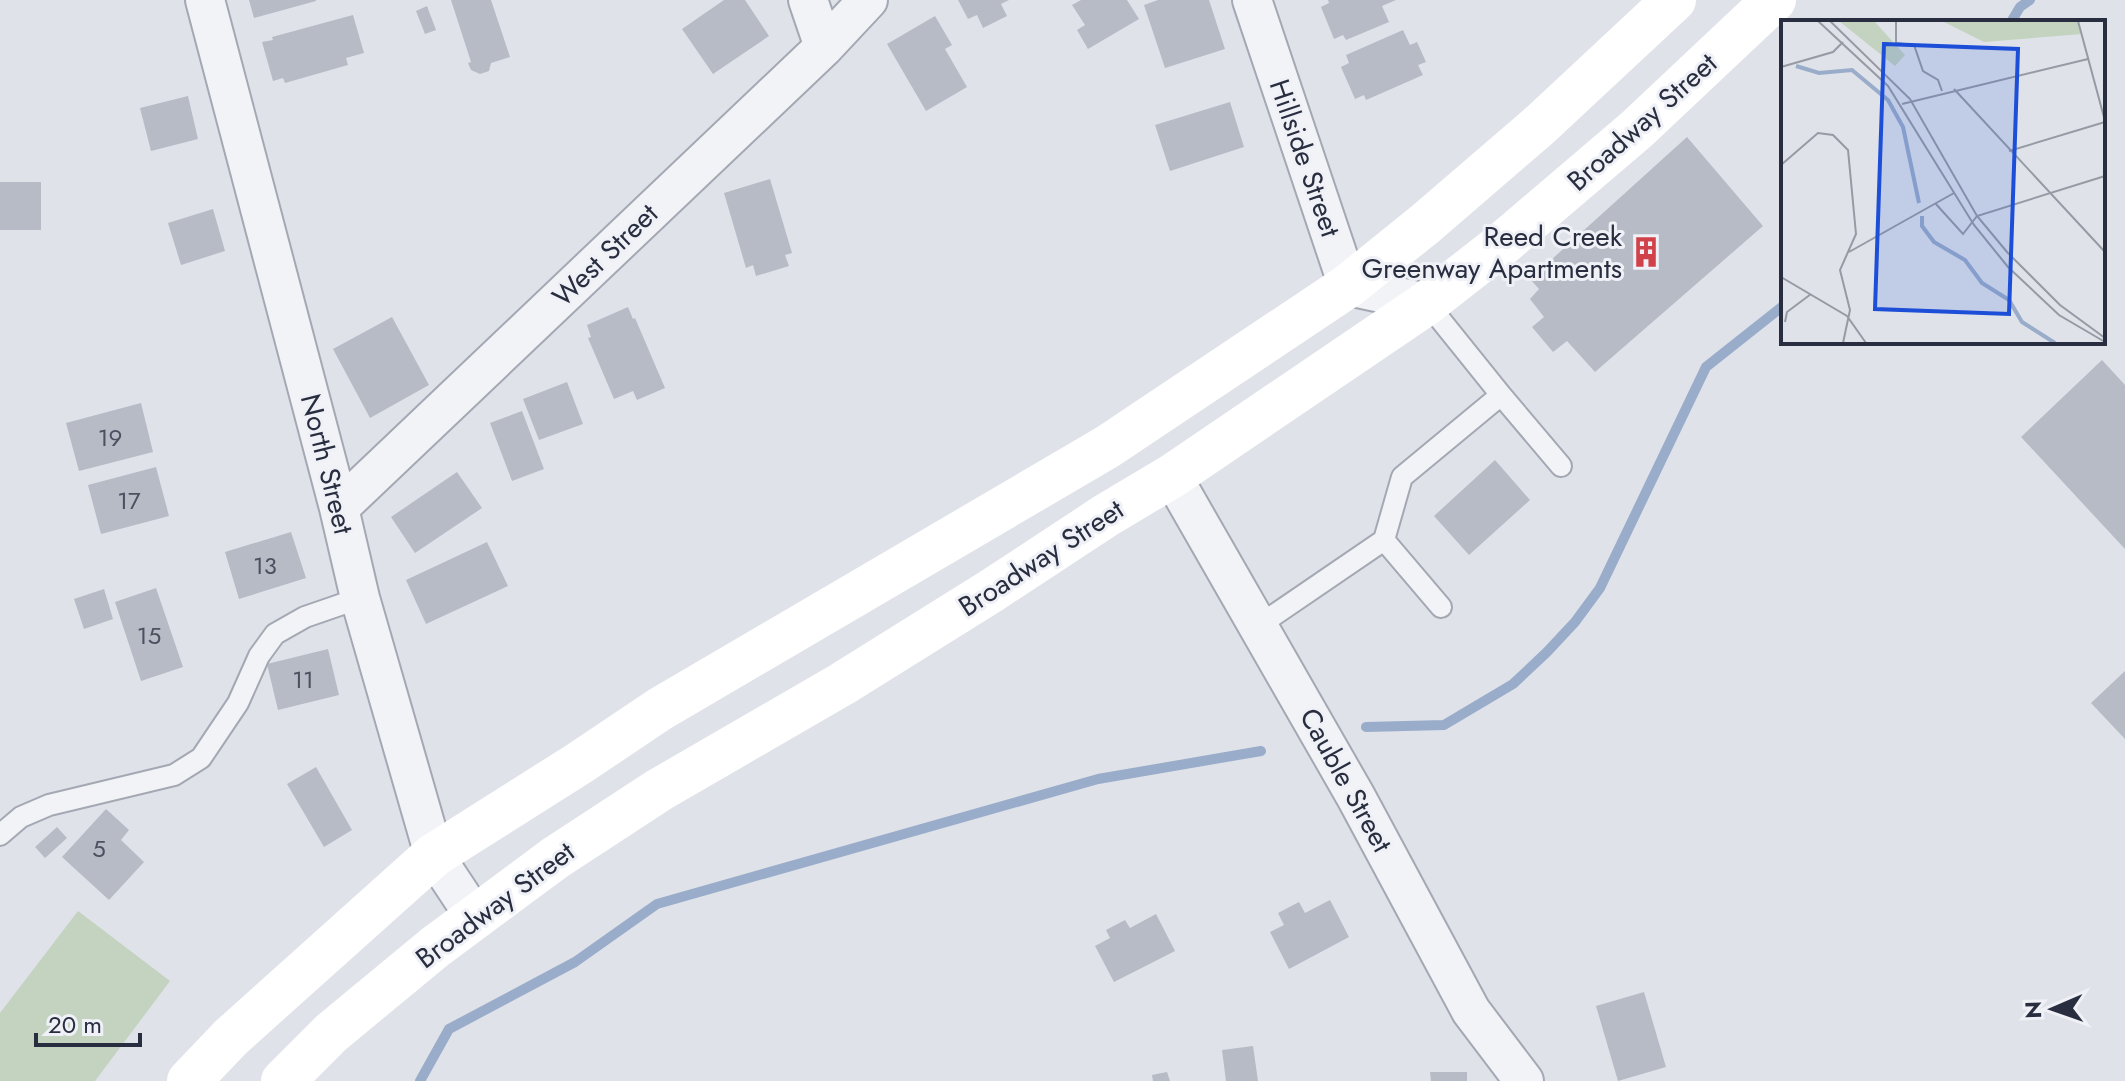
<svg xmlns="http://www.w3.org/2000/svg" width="2125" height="1081" viewBox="0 0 2125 1081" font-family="Jost,sans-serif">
  <rect width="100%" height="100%" fill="#dfe2e9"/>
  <path fill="#c3d3c0" d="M78,911L170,981L95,1081H0V1013Z"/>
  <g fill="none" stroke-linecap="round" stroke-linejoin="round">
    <path stroke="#99acca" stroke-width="10" d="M2011,22L2020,7L2030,0
      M1366,727L1444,725L1513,684L1547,652L1575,622L1600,588L1706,367L1783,306
      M420,1081L449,1029L575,962L657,904L1098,779L1261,751"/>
  </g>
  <path fill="#b6bbc6" d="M249,0H316V1L254,18Z
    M451,0H491L510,57L491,63L489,71L480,74L471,70L468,63L471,62Z
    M724,0H745L769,36L713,74L682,29Z
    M958,0H1009L1001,4L1007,16L983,28L977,15L968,19Z
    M1081,0H1127L1139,19L1088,49L1077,30L1085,25L1072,5Z
    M1158,0H1209L1225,49L1165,68L1144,5Z
    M1328,0H1396L1382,6L1389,22L1346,40L1343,35L1334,39L1321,7L1329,3Z
    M427,6L436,30L425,34L416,11Z
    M353,15L364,53L346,58L348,65L285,83L283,78L273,81L262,42L273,40L272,37Z
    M935,16L952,45L945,49L967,87L926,111L887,44Z
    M1403,30L1410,45L1417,42L1426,62L1418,65L1423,75L1366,100L1364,95L1355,99L1341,67L1349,63L1346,55Z
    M188,96L198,139L151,151L140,108Z
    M1230,102L1244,147L1170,171L1155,125Z
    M1687,137L1763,226L1595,372L1567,341L1553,352L1532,327L1544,317L1530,299L1539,289L1530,279Z
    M770,179L792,253L785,255L789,266L756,276L753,265L746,268L724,193Z
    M0,182H41V230H0Z
    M213,209L225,251L181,265L168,223Z
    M628,307L633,319L635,318L665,388L637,400L633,391L614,399L588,338L591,337L587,325Z
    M392,317L429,385L370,418L333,349Z
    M2102,360L2125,385V549L2021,437Z
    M567,382L583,424L539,440L523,399Z
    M141,403L153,452L79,471L66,423Z
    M522,411L544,469L512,481L490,423Z
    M1495,460L1530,500L1469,555L1434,516Z
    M156,467L169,516L101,534L88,485Z
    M457,472L482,508L415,553L391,517Z
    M291,532L306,578L239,599L225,552Z
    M487,542L508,586L426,624L406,580Z
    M156,588L183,667L141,681L115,602Z
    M104,589L113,619L84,629L74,599Z
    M328,649L339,695L278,710L267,664Z
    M2125,671V739L2091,703Z
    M316,767L352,830L324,847L287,784Z
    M106,809L129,830L121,840L144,862L109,900L62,857Z
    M57,827L67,838L45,858L35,847Z
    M1330,900L1349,937L1289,969L1270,932L1284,925L1278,913L1299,902L1305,913Z
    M1156,914L1175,951L1114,982L1095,946L1110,938L1106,930L1125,920L1130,928Z
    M1644,992L1666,1067L1618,1081L1596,1006Z
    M1253,1046L1258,1081H1226L1222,1050Z
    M1167,1072L1170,1081H1153L1152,1075Z
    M1430,1072H1467V1081H1431Z"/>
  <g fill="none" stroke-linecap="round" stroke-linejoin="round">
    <defs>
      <path id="service" d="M1501,395L1561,466
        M1384,540L1441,607
        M1258,626L1384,540L1402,477L1501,395L1427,303
        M0,835L21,817L49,805L174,775L201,758L238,703L259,656L275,634L305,617L360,598"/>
      <path id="minor" d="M205,0L339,508L360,598L434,855L475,917
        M808,0L824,47
        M1252,0L1348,286L1427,303
        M1172,476L1356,797L1471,1011L1524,1081
        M339,508L824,47L868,0"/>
    </defs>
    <use href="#service" stroke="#a4a8b3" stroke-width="24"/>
    <use href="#minor" stroke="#a4a8b3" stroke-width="42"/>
    <use href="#service" stroke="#f2f3f7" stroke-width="20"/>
    <use href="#minor" stroke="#f2f3f7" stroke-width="38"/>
    <path stroke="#fff" stroke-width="44" d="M189,1081L231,1037L434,855L578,764L660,709L1107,447L1348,286L1425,224L1541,124L1674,0
      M283,1081L331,1033L435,947L555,858L659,790L842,684L991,591L1105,516L1172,476L1427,303L1501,245L1637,129L1774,0"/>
  </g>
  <defs>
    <symbol id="building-bare" viewBox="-9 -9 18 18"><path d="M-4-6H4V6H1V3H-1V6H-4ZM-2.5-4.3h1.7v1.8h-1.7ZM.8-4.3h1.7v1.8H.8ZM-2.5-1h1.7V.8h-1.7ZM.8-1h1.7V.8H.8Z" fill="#d14149" stroke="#eff1f6" stroke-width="2.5" paint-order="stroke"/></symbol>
  </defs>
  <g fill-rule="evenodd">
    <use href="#building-bare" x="1624" y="230" width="44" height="44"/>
  </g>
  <g text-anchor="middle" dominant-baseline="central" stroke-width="6" stroke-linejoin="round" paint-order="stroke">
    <g font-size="24" fill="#4c5162">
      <text x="110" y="437">19</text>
      <text x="129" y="500">17</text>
      <text x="265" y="565">13</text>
      <text x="149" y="635">15</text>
      <text x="303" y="679">11</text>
      <text x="99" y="848">5</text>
    </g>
    <g font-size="28" fill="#282e40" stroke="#eff1f6">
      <text transform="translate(1642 122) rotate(-42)">Broadway Street</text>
      <text transform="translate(1305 158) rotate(71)">Hillside Street</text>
      <text transform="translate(605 255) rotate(-44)">West Street</text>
      <text transform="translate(327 464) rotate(76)">North Street</text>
      <text transform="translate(1041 558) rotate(-33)">Broadway Street</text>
      <text transform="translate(1346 780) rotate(61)">Cauble Street</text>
      <text transform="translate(495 905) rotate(-37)">Broadway Street</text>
    </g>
    <g font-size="28" fill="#282e40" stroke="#eff1f6" text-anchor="end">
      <text x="1622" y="236">Reed Creek<tspan x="1622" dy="32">Greenway Apartments</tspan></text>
    </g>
  </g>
  <g transform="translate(1781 20)">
    <rect width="324" height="324" fill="#dfe2e9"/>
    <path d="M58,1H93L124,35L114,46ZM161,1H297L301,14L203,22Z" fill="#c3d3c0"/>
    <path fill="none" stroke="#99acca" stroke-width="4" d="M15,46L38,53L71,50L107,80L122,107L138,183M141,196V206L153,222L184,240L201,263L228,280L241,302L274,323"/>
    <path fill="none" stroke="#969aa5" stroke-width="2" d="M37,1L107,66L193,205L227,247L278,295L324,322M49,1L129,79L196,196L226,232L279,285L324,318M115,1V23L133,25L142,51L157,60L161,71M297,1L324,101M0,47L52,32L62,22M173,69L324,232M121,84L307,39M228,131L324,102M0,145L37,113L52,115L67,130L75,214L59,250L69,290L62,323M154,183L182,214L196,196L324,156M68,232L173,173M0,257L66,296L85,323M4,302L6,292L30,274"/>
    <path fill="#1d4ed8" fill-opacity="0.15" stroke="#1d4ed8" stroke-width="4" d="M103,24L237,29L228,294L94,289Z"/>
    <rect width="324" height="324" fill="none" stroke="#282e40" stroke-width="4"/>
  </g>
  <g transform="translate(2053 1009) rotate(268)" stroke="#eff1f6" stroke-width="6" paint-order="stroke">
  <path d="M0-6L14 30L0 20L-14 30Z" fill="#282e40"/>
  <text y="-12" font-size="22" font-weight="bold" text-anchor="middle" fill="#282e40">N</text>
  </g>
  <path d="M36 1033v12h104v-12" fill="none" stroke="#282e40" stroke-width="4"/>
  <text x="48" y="1033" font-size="24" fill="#282e40" stroke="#eff1f6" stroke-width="6" paint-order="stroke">20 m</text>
</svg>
